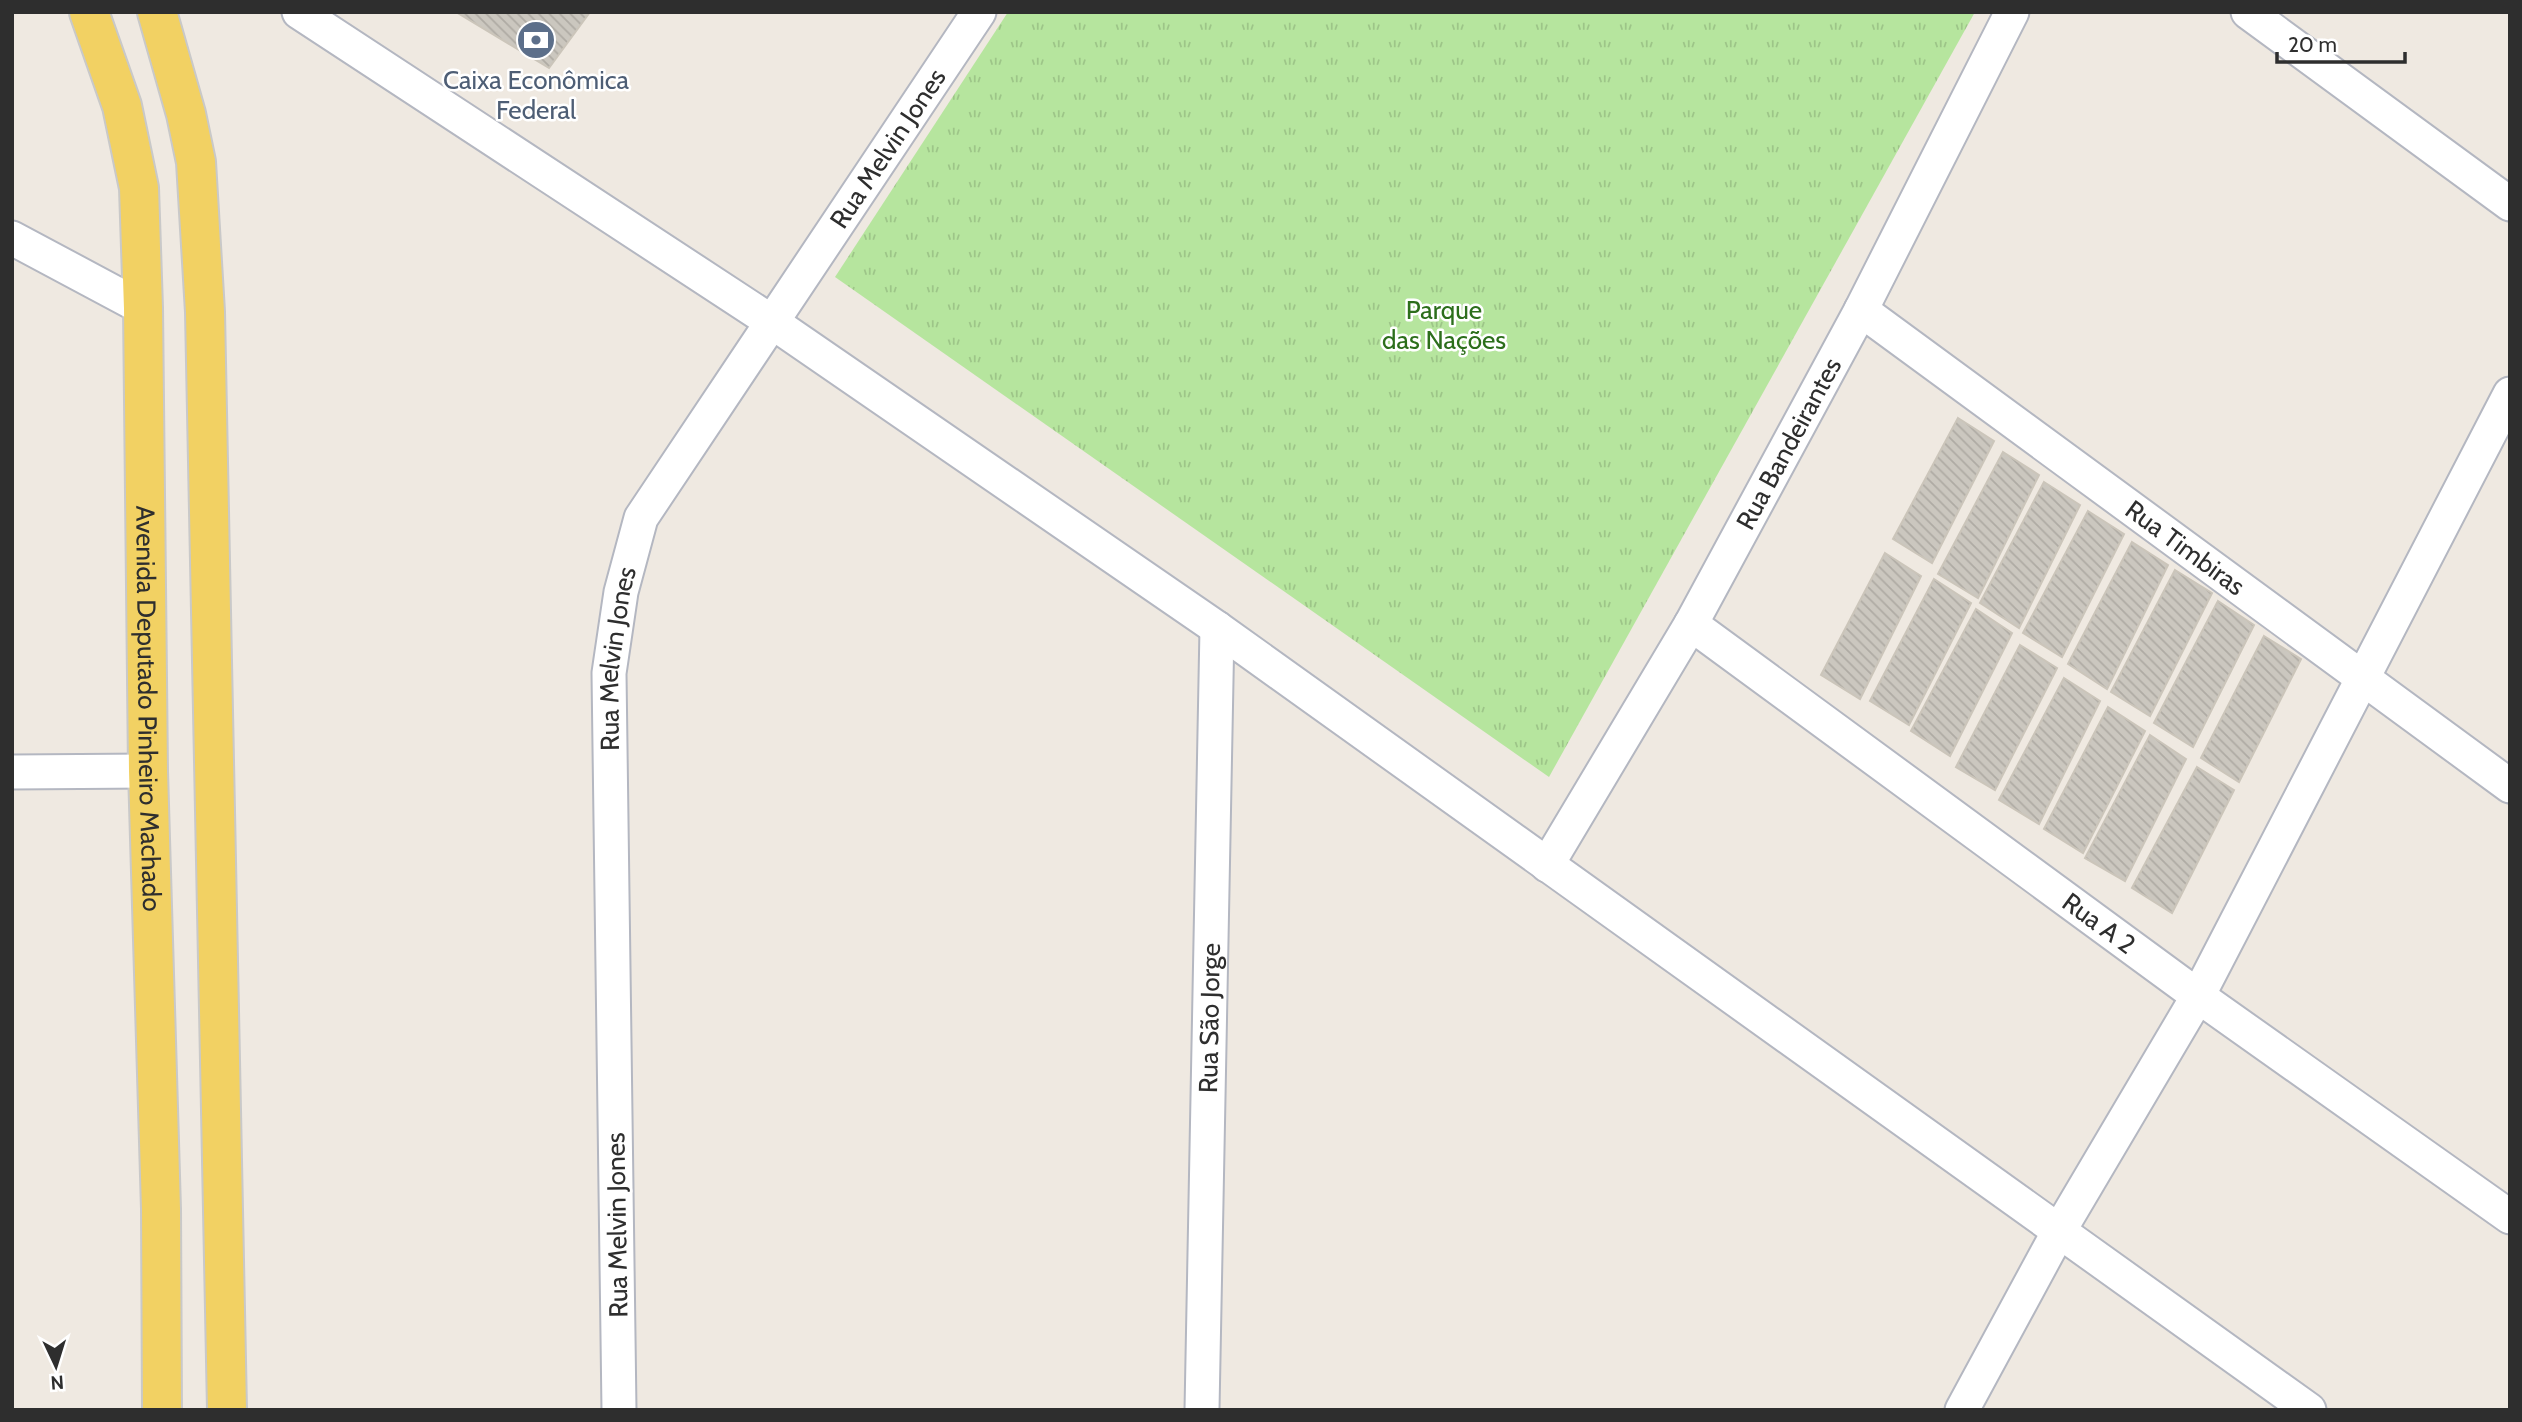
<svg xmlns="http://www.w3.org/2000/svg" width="2522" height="1422" viewBox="0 0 2522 1422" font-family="Cabin,sans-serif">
  <defs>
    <pattern id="grass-tufts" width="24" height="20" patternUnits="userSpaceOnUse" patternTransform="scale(1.75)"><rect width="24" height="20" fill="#b6e59e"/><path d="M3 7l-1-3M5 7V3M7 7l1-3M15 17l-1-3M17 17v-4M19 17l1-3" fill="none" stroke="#9dc588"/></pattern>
    <pattern id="building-back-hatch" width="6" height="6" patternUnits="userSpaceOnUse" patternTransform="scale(1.75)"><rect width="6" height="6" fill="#cbc7bf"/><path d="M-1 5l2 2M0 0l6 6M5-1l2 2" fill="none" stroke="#afaba4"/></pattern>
  </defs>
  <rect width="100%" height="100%" fill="#efe9e1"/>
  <path fill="url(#grass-tufts)" d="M1008,12H1975L1549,777L835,277Z"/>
  <path fill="url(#building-back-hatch)" stroke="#cbc5ba" stroke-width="2" d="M456,12H590L549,68Z
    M1958,418L1994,441L1932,563L1893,539Z
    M2003,452L2039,475L1978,598L1938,574Z
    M2044,482L2080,505L2019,628L1980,603Z
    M2088,511L2124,534L2062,657L2023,633Z
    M2132,542L2168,565L2107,689L2068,664Z
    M1885,553L1921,576L1860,699L1821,675Z
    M2175,570L2212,593L2150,716L2111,692Z
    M1934,579L1971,603L1909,725L1870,701Z
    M2218,601L2254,625L2193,747L2154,723Z
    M1976,609L2012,633L1950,756L1911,731Z
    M2264,636L2301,659L2239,782L2201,758Z
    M2020,645L2057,668L1995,790L1956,767Z
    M2064,678L2100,701L2039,824L1999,800Z
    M2108,707L2145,731L2083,853L2044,829Z
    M2150,735L2186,759L2125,881L2085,858Z
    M2197,767L2234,790L2172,913L2132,888Z"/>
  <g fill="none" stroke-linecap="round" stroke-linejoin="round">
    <defs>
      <g id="street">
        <path d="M299,12L772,322L1217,628L2309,1410"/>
        <path d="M2248,12L2510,204"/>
        <path d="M12,238L143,308"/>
        <path id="s1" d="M1861,310L2510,786"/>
        <path id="s2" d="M1691,624L2198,996L2510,1217"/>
        <path d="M12,772L148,771"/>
        <path id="s3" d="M1547,865L1691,624L1861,310L2012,12"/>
        <path id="s4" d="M619,1410L609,673L621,592L641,518L979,12"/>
        <path id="s5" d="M1202,1410L1217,628"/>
        <path d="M1962,1410L2059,1231L2198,996L2510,394"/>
      </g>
      <g id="primary">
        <path id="s6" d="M89,12L122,106L139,188L143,308L148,771L161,1209L162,1410"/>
        <path d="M157,12L186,114L196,162L205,312L227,1410"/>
      </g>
    </defs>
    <use href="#street" stroke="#b4b7c1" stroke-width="37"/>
    <use href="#primary" stroke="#c9c9c9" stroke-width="42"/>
    <use href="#street" stroke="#fff" stroke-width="33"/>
    <use href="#primary" stroke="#f2d163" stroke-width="38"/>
  </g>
  <defs>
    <symbol id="bank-disc" viewBox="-11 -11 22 22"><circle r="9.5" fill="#5c6f8a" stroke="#fff"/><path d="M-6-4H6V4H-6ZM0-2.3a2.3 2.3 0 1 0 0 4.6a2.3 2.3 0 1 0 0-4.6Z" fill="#fff"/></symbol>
  </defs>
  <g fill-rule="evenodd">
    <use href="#bank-disc" x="514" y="18" width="44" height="44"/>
  </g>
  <g text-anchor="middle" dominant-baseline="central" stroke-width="5" stroke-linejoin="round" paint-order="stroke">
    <g font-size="26" fill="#4e5e75" stroke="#fff">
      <text x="536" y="80">Caixa Econômica<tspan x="536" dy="30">Federal</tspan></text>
    </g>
    <g font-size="26" fill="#2e2e2e" stroke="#fff">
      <text stroke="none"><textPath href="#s4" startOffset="1340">Rua Melvin Jones</textPath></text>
      <text stroke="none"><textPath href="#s3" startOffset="486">Rua Bandeirantes</textPath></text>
      <text stroke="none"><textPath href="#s1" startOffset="402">Rua Timbiras</textPath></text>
      <text stroke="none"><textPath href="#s4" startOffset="752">Rua Melvin Jones</textPath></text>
      <text stroke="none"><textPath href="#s6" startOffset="704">Avenida Deputado Pinheiro Machado</textPath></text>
      <text stroke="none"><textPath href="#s2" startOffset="506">Rua A 2</textPath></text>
      <text stroke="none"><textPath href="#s5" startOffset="392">Rua São Jorge</textPath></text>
      <text transform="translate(617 1225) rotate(-91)">Rua Melvin Jones</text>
    </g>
    <g font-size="26" fill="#2c6e1b" stroke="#fff">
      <text x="1444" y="310">Parque<tspan x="1444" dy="30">das Nações</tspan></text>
    </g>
  </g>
  <rect width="2522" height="1422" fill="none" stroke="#2e2e2e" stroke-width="28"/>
  <g transform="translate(56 1366) rotate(176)" stroke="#ffffff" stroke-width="5" paint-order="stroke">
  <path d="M0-5L12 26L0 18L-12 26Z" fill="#2e2e2e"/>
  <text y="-10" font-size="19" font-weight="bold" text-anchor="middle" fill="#2e2e2e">N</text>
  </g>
  <path d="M2277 52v10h128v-10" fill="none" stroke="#2e2e2e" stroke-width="3.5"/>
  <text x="2288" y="52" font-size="21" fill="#2e2e2e" stroke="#ffffff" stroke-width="5" paint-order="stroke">20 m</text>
</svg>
